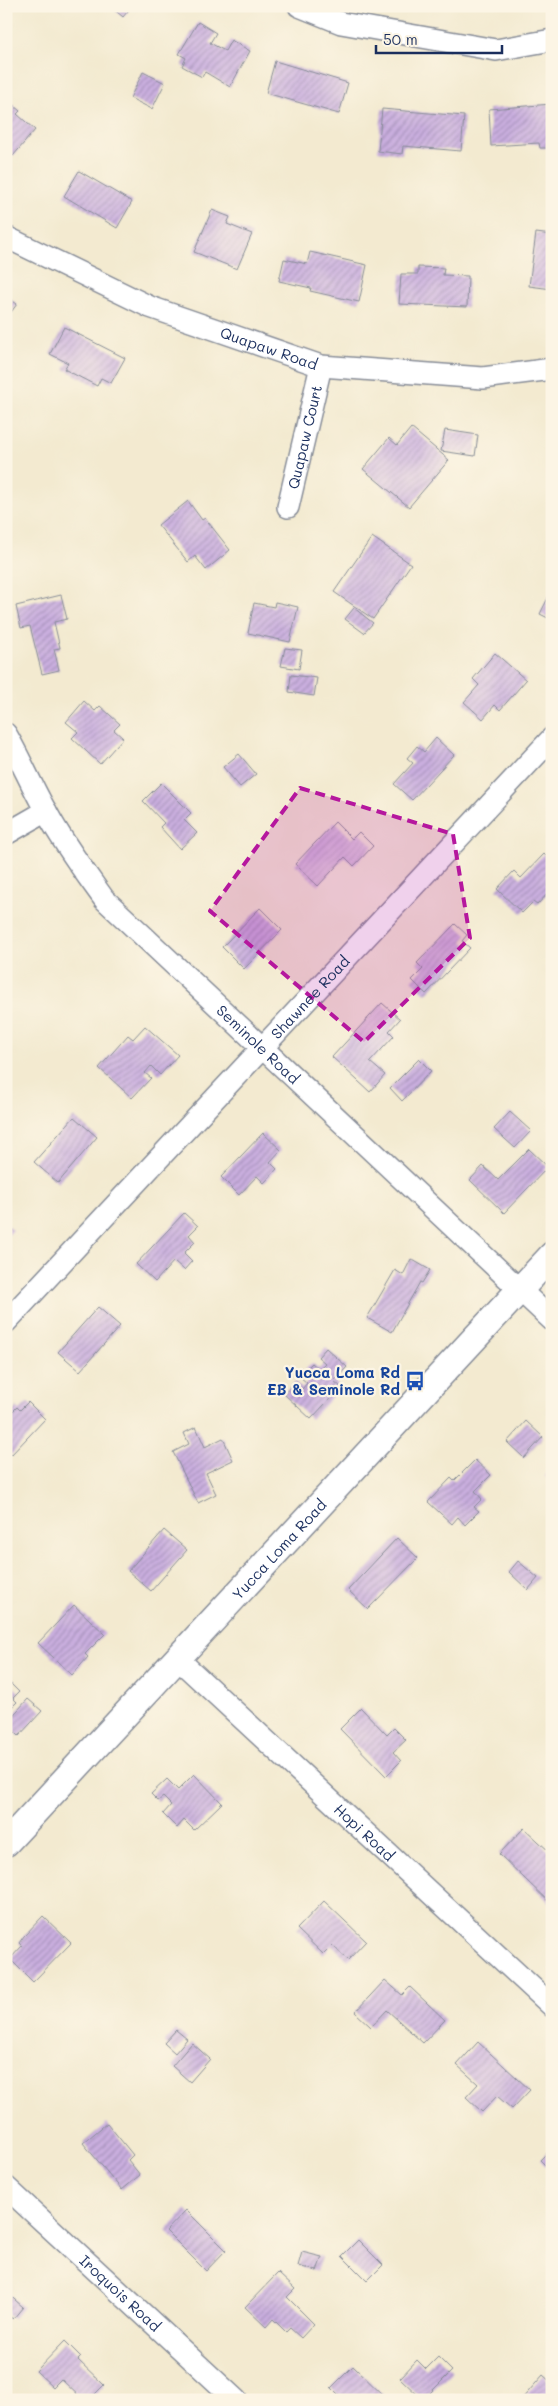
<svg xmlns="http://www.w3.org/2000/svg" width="558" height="2406" viewBox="0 0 558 2406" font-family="Mali,sans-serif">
  <defs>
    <pattern id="building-hatch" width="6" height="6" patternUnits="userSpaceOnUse" patternTransform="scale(1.25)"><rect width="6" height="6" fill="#caafdf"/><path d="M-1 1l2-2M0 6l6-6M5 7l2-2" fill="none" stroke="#a38fb8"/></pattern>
  </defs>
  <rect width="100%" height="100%" fill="#fcf5e5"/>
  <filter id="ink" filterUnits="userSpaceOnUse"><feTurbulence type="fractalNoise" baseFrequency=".02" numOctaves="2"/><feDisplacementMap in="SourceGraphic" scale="10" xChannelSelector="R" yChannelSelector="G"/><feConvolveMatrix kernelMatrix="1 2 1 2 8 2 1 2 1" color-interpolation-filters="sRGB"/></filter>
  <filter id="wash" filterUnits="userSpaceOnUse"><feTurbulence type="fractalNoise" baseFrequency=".0096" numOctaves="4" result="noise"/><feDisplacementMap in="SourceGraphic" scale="20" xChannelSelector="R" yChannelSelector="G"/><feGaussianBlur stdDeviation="1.12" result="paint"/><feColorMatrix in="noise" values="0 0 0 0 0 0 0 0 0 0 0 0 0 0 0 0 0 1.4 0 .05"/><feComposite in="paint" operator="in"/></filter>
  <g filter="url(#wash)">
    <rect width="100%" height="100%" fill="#f3ead0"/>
    <g id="blocks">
      <path fill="url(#building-hatch)" d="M110,6H132L123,17Z
        M198,22L216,33L210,43L225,51L231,40L250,51L230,87L205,72L202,77L182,66L186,58L179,54Z
        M275,61L348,83L339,114L266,93Z
        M143,72L165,83L152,109L130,98Z
        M6,99L20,111L17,114L35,130L13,156L6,150Z
        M552,104V148H540L539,143L491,146L489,109Z
        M382,109L464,116L461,151L403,146L402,154L378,151Z
        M79,171L132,202L117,228L64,196Z
        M212,210L230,217L227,224L252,234L237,269L194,252Z
        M536,233L552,235V289L529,286Z
        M310,252L367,265L359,302L310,291L311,288L279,281L284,259L307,264Z
        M418,267L444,268L443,275L468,276L467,307L399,304L401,274H418Z
        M6,296L17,304L6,319Z
        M64,327L125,358L111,383L101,378L97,386L64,369L68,363L50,354Z
        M411,428L449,460L409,507L363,469L389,438L397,445Z
        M445,430L478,435L475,456L441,451Z
        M188,501L202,520L205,518L230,550L206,570L195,556L188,562L158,525Z
        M372,537L411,564L373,619L334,592Z
        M552,590V620L540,614Z
        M61,595L67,619L54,622L60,648L54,649L59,670L42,674L30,626L21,628L16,606Z
        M275,602L298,607L290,642L248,633L254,603L274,607Z
        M354,608L373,623L364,633L345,619Z
        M285,648L302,650L299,669L281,666Z
        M495,653L526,680L500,710L495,705L483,719L464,702L479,685L473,679Z
        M291,675L317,678L314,696L289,692Z
        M84,701L95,711L100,706L120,724L114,730L123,738L100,764L72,738L78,732L66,722Z
        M436,738L454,755L412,800L394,784L413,763L407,758L417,746L424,752Z
        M239,754L256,774L240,787L223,767Z
        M161,783L191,813L184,820L197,833L180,849L160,827L164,823L143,801Z
        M335,822L352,839L359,832L373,846L354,866L345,857L318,886L295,864Z
        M544,854L552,862V882L547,886L551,890L537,905L533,902L522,913L497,889L514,871L521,878Z
        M260,908L282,930L244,969L222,947Z
        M455,924L467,935L462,941L470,948L426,994L412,980L423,969L417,963Z
        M382,1003L400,1019L389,1031L394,1036L370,1062L385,1075L370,1092L332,1057Z
        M145,1026L178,1055L160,1075L151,1066L145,1073L151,1078L132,1098L99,1068L128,1035L133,1039Z
        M419,1059L431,1071L402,1101L390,1088Z
        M510,1112L531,1131L515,1148L494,1129Z
        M74,1117L97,1137L58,1183L34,1162Z
        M263,1133L281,1150L270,1162L277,1169L264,1183L257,1176L239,1195L221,1177Z
        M529,1149L548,1167L504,1213L470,1180L483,1166L498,1180Z
        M184,1213L198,1226L189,1235L195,1242L184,1253L192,1261L184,1270L174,1261L155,1282L136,1264Z
        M6,1224L13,1230L6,1237Z
        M411,1259L430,1270L422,1283L420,1282L392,1332L367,1318L395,1270L403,1275Z
        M98,1307L120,1326L80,1371L58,1352Z
        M326,1348L347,1367L334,1381L341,1387L311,1419L284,1394L295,1382L302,1389L307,1383L299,1376L312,1363L319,1369L325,1363L318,1357Z
        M28,1402L45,1419L11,1455L6,1450V1418L17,1407L20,1410Z
        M526,1421L543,1437L524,1458L507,1442Z
        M196,1427L205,1447L223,1438L233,1460L206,1473L216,1494L198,1503L173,1452L189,1444L184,1433Z
        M475,1460L491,1475L475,1491L482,1499L474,1507L479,1511L465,1525L458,1517L452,1524L428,1502L451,1478L454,1481Z
        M552,1469V1483L545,1476Z
        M164,1530L187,1550L151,1591L128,1571Z
        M397,1538L418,1558L368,1609L348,1590Z
        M518,1561L538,1578L528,1590L509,1572Z
        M74,1605L105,1634L85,1654L88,1657L72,1675L38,1643Z
        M6,1679L19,1692L13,1698L17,1702L6,1713Z
        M28,1699L42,1711L19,1736L6,1723Z
        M361,1708L387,1735L394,1728L406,1740L393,1752L401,1761L386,1776L340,1729Z
        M194,1774L222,1803L194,1830L184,1820L177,1828L163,1814L171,1805L163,1797L158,1801L151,1794L167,1779L178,1790Z
        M524,1828L552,1854V1905L499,1854Z
        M324,1901L366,1941L348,1960L332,1945L323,1954L297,1929Z
        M43,1916L71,1943L33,1982L10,1959L22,1946L19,1943L24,1936Z
        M385,1980L402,1995L410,1987L445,2020L423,2043L387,2010L371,2027L355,2012Z
        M176,2030L187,2039L175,2053L164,2043Z
        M478,2042L530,2090L512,2109L497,2096L482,2112L466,2097L478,2084L457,2065Z
        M192,2043L210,2059L190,2082L172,2066Z
        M107,2123L133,2155L128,2160L140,2175L122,2190L83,2143Z
        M552,2148V2172L540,2160Z
        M186,2210L226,2250L206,2271L166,2231Z
        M358,2240L383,2265L367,2281L342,2256Z
        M302,2252L322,2257L317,2271L298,2266Z
        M278,2273L295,2289L287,2297L314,2324L301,2338L290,2328L286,2332L273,2319L266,2327L245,2307Z
        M6,2292L23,2307L13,2319L6,2313Z
        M65,2341L81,2357L78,2360L104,2385L89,2400H83L61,2379L53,2387L36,2371Z
        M438,2357L452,2371L423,2400L400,2378L417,2360L426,2369Z
        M353,2366L388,2400H343L331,2388Z
        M543,2375L552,2383V2400H521Z"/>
    </g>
  </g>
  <g filter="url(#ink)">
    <use href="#blocks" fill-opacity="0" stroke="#878c97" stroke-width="1"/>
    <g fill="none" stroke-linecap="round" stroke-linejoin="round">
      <defs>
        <g id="minor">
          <path d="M299,6L341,23L496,50L552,40"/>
          <path id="s1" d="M6,237L150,307L321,366L483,378L552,369"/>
          <path id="s2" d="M288,507L321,366"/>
          <path id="s3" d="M6,734C21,760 32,787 47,813C63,843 84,871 104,899L552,1320"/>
          <path d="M6,834L46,811"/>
          <path id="s4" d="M6,1322L552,738"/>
          <path id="s5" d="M177,1658L552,2006"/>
          <path id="s6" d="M6,2187L236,2400"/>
        </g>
        <g id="major">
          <path id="s7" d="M6,1843L552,1255"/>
        </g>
      </defs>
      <use href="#minor" stroke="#878c97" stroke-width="24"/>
      <use href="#major" stroke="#878c97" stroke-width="29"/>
      <use href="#minor" stroke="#fff" stroke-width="21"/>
      <use href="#major" stroke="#fff" stroke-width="26"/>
    </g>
  </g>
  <path fill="#b5179e" fill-opacity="0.2" stroke="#b5179e" stroke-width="4" stroke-dasharray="10 6" stroke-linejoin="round" d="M300,788L453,834L470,938L364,1042L210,911Z"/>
  <defs>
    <symbol id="bus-bare" viewBox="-9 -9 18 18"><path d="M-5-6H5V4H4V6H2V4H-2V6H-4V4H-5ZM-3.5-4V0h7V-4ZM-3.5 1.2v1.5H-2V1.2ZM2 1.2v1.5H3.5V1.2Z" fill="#1a4fb4" stroke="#fcf5e5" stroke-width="2.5" paint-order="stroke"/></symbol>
  </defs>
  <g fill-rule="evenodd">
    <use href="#bus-bare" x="401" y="1367" width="28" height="28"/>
  </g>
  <g text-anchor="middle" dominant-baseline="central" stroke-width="4.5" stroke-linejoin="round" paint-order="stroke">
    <g font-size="15" fill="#1b2f5e" stroke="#fcf5e5">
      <text stroke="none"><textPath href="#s1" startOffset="286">Quapaw Road</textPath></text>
      <text stroke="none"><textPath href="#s2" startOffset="72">Quapaw Court</textPath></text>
      <text stroke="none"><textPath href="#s4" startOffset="445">Shawnee Road</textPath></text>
      <text stroke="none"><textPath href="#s3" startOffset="404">Seminole Road</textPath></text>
      <text stroke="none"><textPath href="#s7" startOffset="401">Yucca Loma Road</textPath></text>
      <text stroke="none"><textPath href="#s5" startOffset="256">Hopi Road</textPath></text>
      <text stroke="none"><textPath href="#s6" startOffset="156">Iroquois Road</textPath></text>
    </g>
    <g font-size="15" font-weight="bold" fill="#164399" stroke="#fcf5e5" text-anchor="end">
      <text x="400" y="1372">Yucca Loma Rd<tspan x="400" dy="17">EB &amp; Seminole Rd</tspan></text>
    </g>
  </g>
  <rect width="558" height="2406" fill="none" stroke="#fcf5e5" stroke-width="25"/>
  <path d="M376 45v8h126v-8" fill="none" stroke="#1b2f5e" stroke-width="2.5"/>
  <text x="383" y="45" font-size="15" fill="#1b2f5e" stroke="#fcf5e5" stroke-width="4" paint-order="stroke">50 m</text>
</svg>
